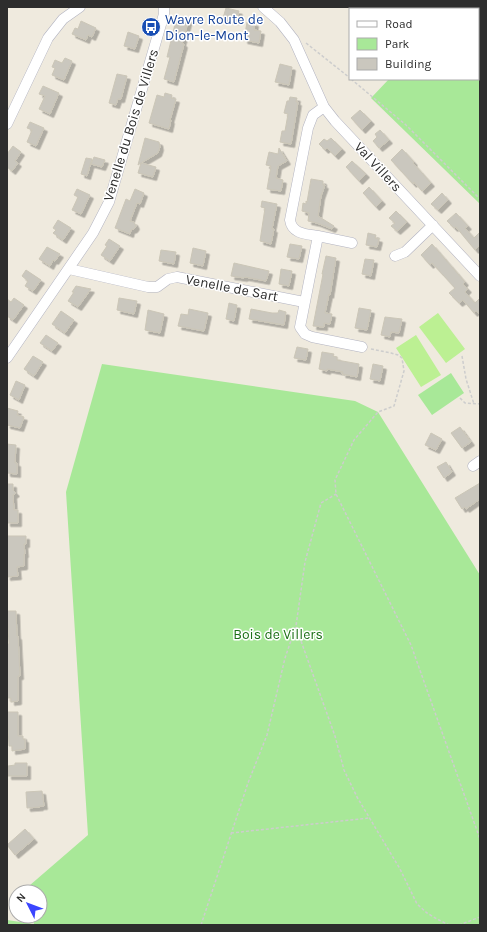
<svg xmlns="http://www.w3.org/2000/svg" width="487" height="932" viewBox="0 0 487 932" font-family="Karla,sans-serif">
  <defs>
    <filter id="shadow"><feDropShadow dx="3.5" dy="3.5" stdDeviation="0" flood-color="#0004"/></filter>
  </defs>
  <rect width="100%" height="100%" fill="#efeade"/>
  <path fill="#a8e898" d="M478,60L480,62V204L371,98L389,79H478Z
    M102,364L355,401L378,412L480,575V925H7V920L34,924L31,916H40V892H22L88,835L66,492Z
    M451,373L464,393L432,415L418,395Z"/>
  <path fill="#bcf093" d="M438,313L465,349L446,363L419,327Z
    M416,335L441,375L421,387L396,348Z"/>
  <path fill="#cac7be" stroke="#cbc6b7" filter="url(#shadow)" d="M226,8L239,11L236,21L223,18Z
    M177,16L189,19L182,43L184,44L174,82L164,79L170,57H167Z
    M81,21L96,28L92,37L88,35L86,40L72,34L75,28L78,29Z
    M247,22L255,23L254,30L261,31L259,43L244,40Z
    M128,32L139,36L135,49L124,46Z
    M65,58L72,61L64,80L52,75L55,68L52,67L55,60L62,63Z
    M280,64L292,67L289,85L275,82Z
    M117,74L127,76L121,99H118L116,105L109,103Z
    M43,86L59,93L50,114L39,109L45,96L39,94Z
    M165,93L172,95L171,98L176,99L170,120H171L169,129L149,123L157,95L164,97Z
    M290,97L297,98L296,102H298L291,144L280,142L282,131H285L288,114L284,113L287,101H289Z
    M360,110L371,121L362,130L351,118Z
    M30,122L44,128L36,146L27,142L32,130L27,128Z
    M380,130L389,140L379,148L373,141L377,137L375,134Z
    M145,138L159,142L160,147L158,153L141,163L156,167L153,177L138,173L141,163L138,165Z
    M331,138L342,149L335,156L327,148L325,150L319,144L324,139L327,141Z
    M13,146L21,152L15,161L18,163L12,171L7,167V154Z
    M279,148L287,161L278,166L276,178L283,180L281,191L267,189L271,166L266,165L269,152L278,154Z
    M402,149L414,162L413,163L431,183L422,191L414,182L413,184L391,160Z
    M94,157L105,160L102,167L91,164Z
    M86,158L92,159L87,176L81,174Z
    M352,161L366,174L359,181L346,167Z
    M311,179L323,181V185H325L321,196L318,216L334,226L332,229L317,223L308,221L309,213L302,211L303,203L306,204V201L307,202Z
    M369,187L382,201L376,207L363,193Z
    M77,189L90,195L81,214L72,210L78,197L74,195Z
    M135,189L144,193L140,204L137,203L130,221L134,222L136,226L134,229L131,230L130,234L115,228L126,199L130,201Z
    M442,193L448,200L438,210L431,204Z
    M262,201L277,204L272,229H274L271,244L260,241L265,208L261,207Z
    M396,211L407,222L397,231L391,226L395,223L389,218Z
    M456,213L468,226L465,228L474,238L480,232V245L475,250L456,227L454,228L447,221Z
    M58,220L71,228L63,240L53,233L56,230L53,228Z
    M368,233L376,235L375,238L379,239L377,247L366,245Z
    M109,239L120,246L110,261L101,255L107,246L105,245Z
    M290,244L302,246L299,259L287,257Z
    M432,244L465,282L463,284L468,289L465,292L475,303L480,298V315L476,311L474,313L463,300L459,303L449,293L455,288L432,263L430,265L421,255Z
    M47,247L60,254L55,261L53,260L50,266L39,259Z
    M193,248L206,251L203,266L190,263Z
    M161,250L176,252L174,264L159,261Z
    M326,256L336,258L330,295L329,294L325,313L332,314L330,324L324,323V327L313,326L323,274H322Z
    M365,259L374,260L371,276L362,274Z
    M234,263L269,271L266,281L245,277L244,278L231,276Z
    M281,269L292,271L289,286L279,284Z
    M26,270L41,280L33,291L25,286L28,281L22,276Z
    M76,286L91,289L78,307L68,301L74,292H72Z
    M14,298L24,305L13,320L7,316V299L11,302Z
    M119,298L137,301L134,314L117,310Z
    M229,303L237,305L234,321L226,319Z
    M359,308L371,310L367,330L355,328Z
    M189,309L208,313L204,331L178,326L181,314L188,315Z
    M251,309L272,313H278L279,310L286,312L284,325L249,319Z
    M148,310L164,314L160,333L145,330Z
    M61,311L74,320L65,333L52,324Z
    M385,317L402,319L399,333L391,332L390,337L381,335Z
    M46,335L58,343L52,351L40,343Z
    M297,347L308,349L306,360L294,358Z
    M322,352L334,354L333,356L337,357V360L359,364L357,377L342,374L343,372L327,369V371L319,369Z
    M33,356L43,362L34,376L24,369Z
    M373,364L383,366L380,381L370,379Z
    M16,381L25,385L19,400L10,395Z
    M7,408L18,411L17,415L24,417L20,428L7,425Z
    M460,427L471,442L462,448L451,433Z
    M431,433L442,439L436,450L425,445Z
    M7,444L16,445L15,463H17V474L7,473Z
    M446,462L452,472L444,478L437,467Z
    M480,483V499L466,509L465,507L462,509L455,498Z
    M7,484H13V490L16,493L13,495L14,510H18V523H7Z
    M7,536H26V544H24L25,554H24V566L17,567L18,576L7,577Z
    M7,611H16L17,636H18L20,676H18V701L11,702V698H7V644H9Z
    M7,712H18V736H23V739H25V749L12,751V746H9Z
    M15,763H27V776H8V766L15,765Z
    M42,791L44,806H40V807L27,808L26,792Z
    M25,829L34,839L15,855L7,845Z"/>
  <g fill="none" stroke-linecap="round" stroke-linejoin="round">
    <defs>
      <path id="minor" d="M263,7L280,22L294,40L324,107L335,121L480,276
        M413,7L416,9
        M426,7L427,9
        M478,53L480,55
        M324,107L313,115L308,128L290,220C292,234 306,234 318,236L300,327L305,334L312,337L362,347
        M7,124L48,38L63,19L80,7
        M318,236L352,243
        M395,256L405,252L433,225
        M69,269L148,287H157L168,279L177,277L304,302
        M7,358L93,233L109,202L164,14V7
        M473,466L480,461"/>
    </defs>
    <use href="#minor" stroke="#b2b3c1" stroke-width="11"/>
    <path stroke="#cdcdcd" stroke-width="1.5" stroke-dasharray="3 2" stroke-linecap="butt" d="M306,43L350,78
      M351,79L406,125L480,199
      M371,349L391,353L398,355L402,358L404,371L394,406L378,412L354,440L335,480L336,494L411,645L480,839
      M462,356L466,379L474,404
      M460,398L465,403L480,404
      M296,627L335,736L344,770L357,797L400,869L417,904L427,913L437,919L449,925H457
      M231,833L369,818
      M201,925L248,783L267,735L285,658L296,626L305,562L321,503L336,494
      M459,925L480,917"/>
    <use href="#minor" stroke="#fff" stroke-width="10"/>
  </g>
  <defs>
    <symbol id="bus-disc" viewBox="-11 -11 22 22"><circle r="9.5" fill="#1a4fb4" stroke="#fff"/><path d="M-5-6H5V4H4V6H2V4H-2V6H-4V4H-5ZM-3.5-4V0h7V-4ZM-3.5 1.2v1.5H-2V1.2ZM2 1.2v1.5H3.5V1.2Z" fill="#fff"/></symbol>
  </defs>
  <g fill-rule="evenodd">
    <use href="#bus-disc" x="140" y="16" width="22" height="22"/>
  </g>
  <g text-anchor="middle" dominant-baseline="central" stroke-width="3" stroke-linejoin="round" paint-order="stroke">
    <g font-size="14" fill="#164399" stroke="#fff" text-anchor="start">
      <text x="165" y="19">Wavre Route de<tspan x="165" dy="16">Dion-le-Mont</tspan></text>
    </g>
    <g font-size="14" fill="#2d2d2d" stroke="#fff">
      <text transform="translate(131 125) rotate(-73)">Venelle du Bois de Villers</text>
      <text transform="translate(378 167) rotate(47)">Val Villers</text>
      <text transform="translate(232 288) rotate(11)">Venelle de Sart</text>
    </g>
    <g font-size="14" fill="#1c7016" stroke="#fff">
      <text x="278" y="634">Bois de Villers</text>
    </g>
  </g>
  <rect width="487" height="932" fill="none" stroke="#2d2d2d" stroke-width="16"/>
  <rect x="349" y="8" width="130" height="72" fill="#ffffff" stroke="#ababab"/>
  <rect x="357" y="21" width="20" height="6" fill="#ffffff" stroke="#ababab"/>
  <text x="385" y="28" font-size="12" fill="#2d2d2d">Road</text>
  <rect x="357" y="38" width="20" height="12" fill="#a8e898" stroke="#ababab"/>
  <text x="385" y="48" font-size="12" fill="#2d2d2d">Park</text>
  <rect x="357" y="58" width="20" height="12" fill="#cac7be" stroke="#ababab"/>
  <text x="385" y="68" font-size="12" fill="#2d2d2d">Building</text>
  <g transform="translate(28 904) rotate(312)"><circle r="19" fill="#ffffff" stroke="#ababab"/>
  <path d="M0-3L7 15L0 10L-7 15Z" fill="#3b45ff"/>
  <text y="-6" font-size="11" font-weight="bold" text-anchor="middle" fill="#2d2d2d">N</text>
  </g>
</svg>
